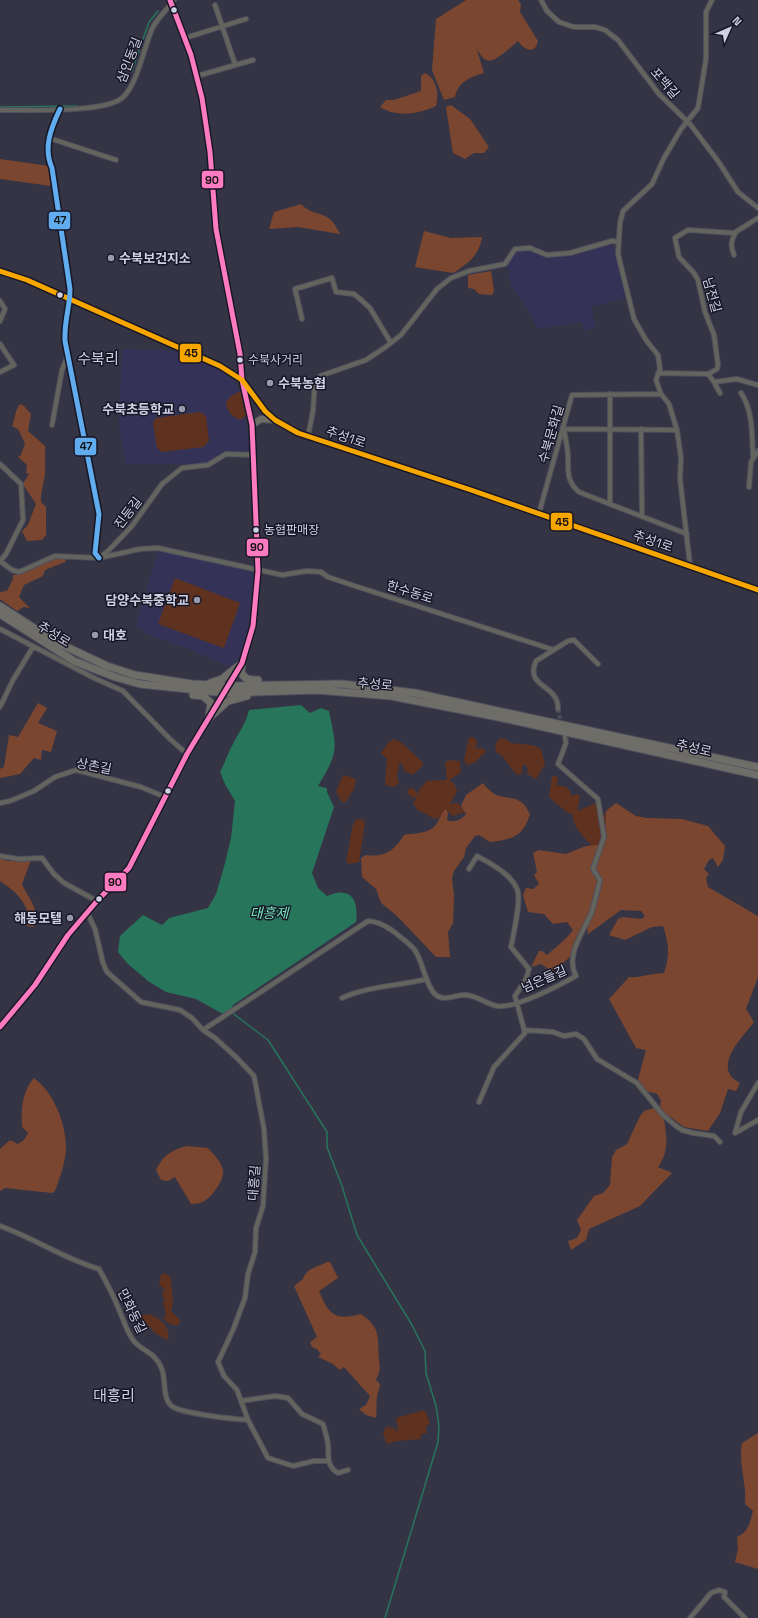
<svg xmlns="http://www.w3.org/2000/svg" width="758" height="1618" viewBox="0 0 758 1618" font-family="'Space Grotesk','Noto Sans KR',sans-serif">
  <rect width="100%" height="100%" fill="#343445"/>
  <path fill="#353257" d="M610,244L614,246L625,298L591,307L596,327L584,331L582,322L537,329L530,313L511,286L508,268L506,267L515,250L529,249L547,257Z
    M122,349L180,351L225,372L233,380L242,395L250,453H224L215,460L204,464H126L119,427Z
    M158,550L173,551L252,571L255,576L247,638L239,662L232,668L189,649L146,634L136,625Z"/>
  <path fill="#5f321f" d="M241,391L246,416L240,420C231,416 227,411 226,402L231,396Z
    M200,412L206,416L209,441L203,447L162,452L157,448L153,423L156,418Z
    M175,578L240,603L224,648L158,624Z
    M473,737L477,741L476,749L483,748L486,752L474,763L467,765L464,760L469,738Z
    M504,738L511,743L532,745L541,749L545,764L536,779L527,774L528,769L526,765H522V774L518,775C509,769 506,756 496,752L495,745L499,739Z
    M394,739L402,743L423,763L422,767L412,775L405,771L400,761L397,775L399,783L394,787L385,785L387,759L381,753L389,742Z
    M449,760L460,761L461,772L450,780L455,785L457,791L450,804L458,803L465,812L453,816L446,810L440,817L435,819L418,810L413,804L417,796L413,798L407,793L408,789L413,788L418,794L420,789L427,781L447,780L445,762Z
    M343,775L356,779L354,789L345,803L342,802L336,792Z
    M552,776H556L558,779L556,785L566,787L570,791L571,796L577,794L580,795L577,811L596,803L606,816L605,844L592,846C585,838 571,825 573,814H569L549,797Z
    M362,819L365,823L359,862L349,864L346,861L353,824L356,820Z
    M165,1273L171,1278C171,1289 175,1301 171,1311L180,1320V1323L176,1326L168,1323L163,1318L166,1314L163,1302L165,1300L162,1296L164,1289L159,1284L161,1275Z
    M148,1314C160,1318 171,1326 168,1340L156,1334L140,1317L142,1315Z
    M425,1410L430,1424L426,1426L427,1433L420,1435L421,1439L397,1441L387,1444L383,1434L386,1427L394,1428L398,1433L396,1418Z"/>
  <path fill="#7b462f" d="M466,0H518L521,4L520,12L538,41C535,55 524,50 518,41C511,47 493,65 486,60C482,58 480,53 477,50L484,73C470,77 458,82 455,97L444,100L432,70L436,19Z
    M425,73C437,79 439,93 436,106C418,114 398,118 380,107L386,100H394L421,91V76Z
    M451,105L470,119L489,147L484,153H474L465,159L453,153L446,107Z
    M0,159L49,166L51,186L0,179Z
    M301,204C315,219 328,207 340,234L298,227L269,229L274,212Z
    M424,231L451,238L482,237C480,254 468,264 453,273L415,267Z
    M491,271L494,291L492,295L479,294L474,289L468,288V275Z
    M20,404L24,406L31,414L28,431L45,446V475L41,495V502L46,507V535L42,540L27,541L22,531L28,525L36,504L24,486V482L29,474L26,473L27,465L18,457L21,455L25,443L18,429L12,426C15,420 15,409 20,404Z
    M54,557L67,558L65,562L45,570L43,576L24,585L19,597L30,608L24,607L17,611L0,599V592L7,591L13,579V575L21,574Z
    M38,703L47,708L38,723L57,731L51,752L42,750L41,760L34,758L20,774L0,778V769L4,767L9,735L18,737Z
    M483,783C502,809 517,786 530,814C523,837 513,839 490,842L479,835L475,836L466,848L464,857L454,871L452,878L454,896L453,923L448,932L450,957H436L396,915L381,903L376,889L362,877L361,858L366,855C384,858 395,850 404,835C414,833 428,834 435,826C440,820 440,814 446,809L448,813L447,820C455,823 461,820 466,814L461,806L466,795Z
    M616,803L636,816L647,818L682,819L708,826L725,846L723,860L718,867L713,858L709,860L704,869L709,874L706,878L708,887L758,916V977L746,1009L754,1022C743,1037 710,1068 740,1083L736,1091L728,1089L720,1113L708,1131L684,1127L669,1116L664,1120C667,1136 669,1152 658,1167L672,1173L640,1206L589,1229L586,1240L571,1250L568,1241L577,1238L581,1230L577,1220L594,1196L603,1193L610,1185L612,1157L616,1150L627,1144L640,1116L644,1111L660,1106L661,1101L657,1094L650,1092L641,1093L636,1087L646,1050L636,1048L609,999L629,977C642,978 651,973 664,973C670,956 669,943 663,926L652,927L625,940L609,935L618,919L623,917L642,919L645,916L641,911L621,910L588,934L587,926L579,933L573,945L575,948L572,955L553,972L541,964L531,967L539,951H542L547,955C557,946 565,941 573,930L567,922L553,924L544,914L528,912L523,895L526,888L533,889L539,884L534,875L537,872L533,853L539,850L566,854L586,846L605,844L606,811Z
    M0,858L7,861L31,860L22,884C27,896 44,916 33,927L27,926C26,921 28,914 27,910C22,897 11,888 0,881Z
    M34,1078C54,1093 65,1122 66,1146C66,1162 60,1177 55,1191L52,1193L5,1188L0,1191V1149L10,1140L18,1144L24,1140L28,1133L22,1127C21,1110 22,1091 34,1078Z
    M187,1146L208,1148C213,1154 222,1162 223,1171C224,1180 213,1195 206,1200C202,1203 196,1204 191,1204L175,1177L168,1181L161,1180L156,1170C163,1155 172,1150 187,1146Z
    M327,1262H330L338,1278L319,1291C329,1315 335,1321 361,1314C382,1329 377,1337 379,1359C380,1371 381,1368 376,1380L380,1384C380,1389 377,1393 377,1397C376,1404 377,1411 376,1418L366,1415L359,1409L366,1405L370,1396L344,1367L340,1370L333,1364L318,1357L321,1354L317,1349L312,1347L310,1342L317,1337L294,1286L303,1279C306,1268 318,1267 327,1262Z
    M758,1433V1569L735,1562L738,1548L737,1537C749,1532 750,1522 753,1511L745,1504C747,1483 738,1464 742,1443Z"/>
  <path fill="#27755b" d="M301,705L310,713L321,708L329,711C337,750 339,751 318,786L327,788V792L334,807L312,873L318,888L327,896C350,886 359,899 356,922L233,1005L232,1009L223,1014L196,999L166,992L148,981L127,963L118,952L120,936L143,915L162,925L169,918L208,908L216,894L224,867L231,838L235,801L225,784L220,772C225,763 227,755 232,746C238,733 246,724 249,710Z"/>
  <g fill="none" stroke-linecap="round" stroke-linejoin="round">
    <path stroke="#27755b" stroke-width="1.5" d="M132,71L149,22L158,11
      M0,107L77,106
      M231,1012L268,1040L327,1132V1147L342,1186L357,1235L412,1325L425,1351L426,1373L436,1406L439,1426L438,1442L385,1618"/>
    <path stroke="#4b4b5d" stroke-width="4" stroke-dasharray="4 2" stroke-linecap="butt" d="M558,709L562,726"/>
    <defs>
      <path id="street" d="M541,0L547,11L559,22L574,27H595L605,30L618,40L659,94L690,124L718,161L738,192L758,208
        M215,5L235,64
        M185,38L246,19
        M197,76L253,60
        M60,109C51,128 43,148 52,168L70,289C70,308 64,320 65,341L99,514L95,553L99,558
        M0,110C26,110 105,113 122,98C137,86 144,47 152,29C157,18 167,10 174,0
        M49,138L116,160
        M734,255C730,246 731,240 736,232
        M0,301L5,309L0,321
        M302,319L295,289L332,278L336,292L354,294L359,298L370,308L391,343
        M0,344L14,365L0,372
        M658,373L708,374L717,369L718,365L714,335L705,312L698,280L694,273L679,257L675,238L688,230L734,233L758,218
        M708,374L714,382L720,393
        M714,382L737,379L758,385
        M741,393C753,410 752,436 753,456
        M52,425L62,370L68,355
        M641,429L642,516
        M677,430L564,429C565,438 568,448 568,457C568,472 567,482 579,492L687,534
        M308,436L313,411L315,381L320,376L366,360L387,346L401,335L437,289L451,278L469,271L505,264L515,249L530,248L547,255L570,253L612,241L619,242
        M254,455L226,454L208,465L182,468L162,484L132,526L109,550L99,558L140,549L158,548L282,575L307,571L321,572L328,577L355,586L554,650
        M0,464L21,484L23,520L6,554L1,560
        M749,487L751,462L758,451
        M610,504V394
        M539,513L572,395L661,394
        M0,561L12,570L19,572L55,556L99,558
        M690,565L680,479L681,458L677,430L669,404L661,394L656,380L660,369L658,355L646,340L634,319L618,254L620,223L623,211L652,184L664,158L681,129L698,108L706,59V12L712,0
        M0,629L94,678L123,691L170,739L187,754
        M0,707L13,680L33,647
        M558,709C559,684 524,688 536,661L568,641L574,640L598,664
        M0,803L10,801L34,791L55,777L76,770L141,787L165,797
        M0,856L19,859L42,858L54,874L64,883L97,901
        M469,869L477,856C490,863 511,874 517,889C522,899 513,935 511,947L529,969L526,979L515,996L525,1033L494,1067L479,1102
        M87,912L95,929L103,963L107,972L141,1002L180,1010L192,1018L203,1030L215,1038L237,1058L254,1076L264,1129L266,1159L263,1206L256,1228L255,1252L248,1274L245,1298L233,1330L218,1362L224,1376L237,1390L248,1420L268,1458L293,1466L314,1461H327
        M342,998C368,986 399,986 427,979
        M203,1030L368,921C377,921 386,926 393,931C400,937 408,942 414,949C423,960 425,986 436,995C444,1002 457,994 466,995C478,996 486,1004 497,1006C515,1009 560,985 576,976C565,956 583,932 591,914C595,903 597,891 600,880L593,869L604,837L598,799L558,764L566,743L565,737
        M524,1030L553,1032L564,1036L576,1034L584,1039L597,1059L637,1083L663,1115L676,1126L682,1130L693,1133L714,1136L720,1142
        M758,1083L741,1112L735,1133L758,1120
        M0,1226C34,1238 64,1259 99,1269C107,1283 114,1297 120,1312C124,1321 127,1332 133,1340C141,1351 154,1351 161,1367C167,1379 161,1399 173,1407C186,1414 233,1419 248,1420
        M241,1401L275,1396L288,1398L302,1414L323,1424C325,1431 327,1437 328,1444C329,1456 326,1466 338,1473L348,1470
        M690,1618L711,1593L719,1590L725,1592L724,1597L745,1618"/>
      <path id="secondary" d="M0,271L27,280L220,366L242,380L265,411L275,420L298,433L471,490L758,590
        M252,425L261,419L275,420
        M0,1027L35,985L68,935L97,901L129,868L187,754L242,663L253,626L258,571L252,425L242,380L240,354L216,229L210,152L202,98L191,55L170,0"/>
      <path id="primary" d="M0,606L54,641L107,666L135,675L192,684L229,686L342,684L415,693L758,767
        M0,614L74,661L115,677L140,684L225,693L317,690L391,696L498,717L758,775
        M242,663L241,672C245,680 249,680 258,680
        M210,683L222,679L242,663
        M193,695L203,696L211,703L209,717
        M209,718L228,701L247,696"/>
    </defs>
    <use href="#street" stroke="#4f4f5d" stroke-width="6"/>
    <use href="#secondary" stroke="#4f4f5d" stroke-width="8"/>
    <use href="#primary" stroke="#4f4f5d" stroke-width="9"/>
    <use href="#street" stroke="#64645e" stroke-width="4"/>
    <use href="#secondary" stroke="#706f66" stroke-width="6"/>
    <use href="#primary" stroke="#6e6d68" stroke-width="7"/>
    <defs>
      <path id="bus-1" d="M0,1027L35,985L68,935L97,901L129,868L187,754L242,663L253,626L258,571L252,425L242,380L240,354L216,229L210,152L202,98L191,55L170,0"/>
      <path id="bus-2" d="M0,271L27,280L220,366L242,380L265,411L275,420L298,433L471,490L758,590"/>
      <path id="bus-3" d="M60,109C51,128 43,148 52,168L70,289C70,308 64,320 65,341L99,514L95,553L99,558"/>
    </defs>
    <use href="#bus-1" stroke="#171625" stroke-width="8"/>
    <use href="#bus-2" stroke="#171625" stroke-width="8"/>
    <use href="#bus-3" stroke="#171625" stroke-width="8"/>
    <use href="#bus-1" stroke="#fe7ac1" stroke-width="5"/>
    <use href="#bus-2" stroke="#f7a600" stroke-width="5"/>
    <use href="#bus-3" stroke="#60acee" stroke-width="5"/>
  </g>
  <g fill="#d0d0e5" stroke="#171625" stroke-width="1.5">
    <circle cx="174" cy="10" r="3.5"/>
    <circle cx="60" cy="295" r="3.5"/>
    <circle cx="240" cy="360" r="3.5"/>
    <circle cx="256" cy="530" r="3.5"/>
    <circle cx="168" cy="791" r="3.5"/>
    <circle cx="99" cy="899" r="3.5"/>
  </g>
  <g fill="#9999ad" stroke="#171625" stroke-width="1.5">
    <circle cx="111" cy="258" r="4"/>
    <circle cx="270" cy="383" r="4"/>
    <circle cx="182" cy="409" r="4"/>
    <circle cx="197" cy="600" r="4"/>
    <circle cx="95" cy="635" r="4"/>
    <circle cx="70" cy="918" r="4"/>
  </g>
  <g text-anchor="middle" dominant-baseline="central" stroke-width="3" stroke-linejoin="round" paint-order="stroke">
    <g font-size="12" fill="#d0d0e5" stroke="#171625" text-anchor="start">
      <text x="248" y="360">수북사거리</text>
      <text x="264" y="530">농협판매장</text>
    </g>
    <g font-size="13" fill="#d0d0e5" stroke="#171625">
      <text transform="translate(129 60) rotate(-69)">삼인동길</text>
      <text transform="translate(665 83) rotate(49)">포백길</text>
      <text transform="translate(712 295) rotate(74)">남전길</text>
      <text transform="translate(551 434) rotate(-74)">수북문화길</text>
      <text transform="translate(346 437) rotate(19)">추성1로</text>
      <text transform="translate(128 513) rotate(-53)">진등길</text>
      <text transform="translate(653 541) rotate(19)">추성1로</text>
      <text transform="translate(410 592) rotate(17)">한수동로</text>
      <text transform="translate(54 634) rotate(32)">추성로</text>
      <text transform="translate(375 684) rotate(5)">추성로</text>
      <text transform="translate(694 748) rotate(13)">추성로</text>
      <text transform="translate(94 766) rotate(11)">상촌길</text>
      <text transform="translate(544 979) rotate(-24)">넘은들길</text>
      <text transform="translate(254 1183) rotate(-86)">대흥길</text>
      <text transform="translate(132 1311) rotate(64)">만화동길</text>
    </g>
    <g font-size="13" font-weight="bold" fill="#d0d0e5" stroke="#171625" text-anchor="start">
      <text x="119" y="258">수북보건지소</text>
      <text x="278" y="383">수북농협</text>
      <text x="174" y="409" text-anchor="end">수북초등학교</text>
      <text x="189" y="600" text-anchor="end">담양수북중학교</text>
      <text x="103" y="635">대호</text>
      <text x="62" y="918" text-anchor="end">해동모텔</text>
    </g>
    <g font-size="14" font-style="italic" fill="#78eabd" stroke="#171625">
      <text x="269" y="913">대흥제</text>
    </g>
    <g font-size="15" fill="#d0d0e5" stroke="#171625">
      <text x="98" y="358">수북리</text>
      <text x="114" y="1395">대흥리</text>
    </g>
  </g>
  <g stroke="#171625" stroke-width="1.5">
    <rect x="201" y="170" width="23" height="19" rx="4" fill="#fe7ac1"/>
    <rect x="48" y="211" width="23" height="19" rx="4" fill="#60acee"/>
    <rect x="179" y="343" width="23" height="20" rx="4" fill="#f7a600"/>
    <rect x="74" y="437" width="23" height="19" rx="4" fill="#60acee"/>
    <rect x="550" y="512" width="23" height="19" rx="4" fill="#f7a600"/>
    <rect x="246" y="538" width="23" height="19" rx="4" fill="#fe7ac1"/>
    <rect x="104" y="872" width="23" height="20" rx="4" fill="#fe7ac1"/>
  </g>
  <g font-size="11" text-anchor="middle" font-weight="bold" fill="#111">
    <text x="212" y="184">90</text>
    <text x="60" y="224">47</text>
    <text x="191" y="357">45</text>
    <text x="86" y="450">47</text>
    <text x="562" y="526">45</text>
    <text x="257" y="551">90</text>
    <text x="115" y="886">90</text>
  </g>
  <g transform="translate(730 28) rotate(45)" stroke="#171625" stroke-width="3" paint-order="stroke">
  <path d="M0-3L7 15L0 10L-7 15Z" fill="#d0d0e5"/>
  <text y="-6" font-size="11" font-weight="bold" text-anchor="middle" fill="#d0d0e5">N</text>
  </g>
</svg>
